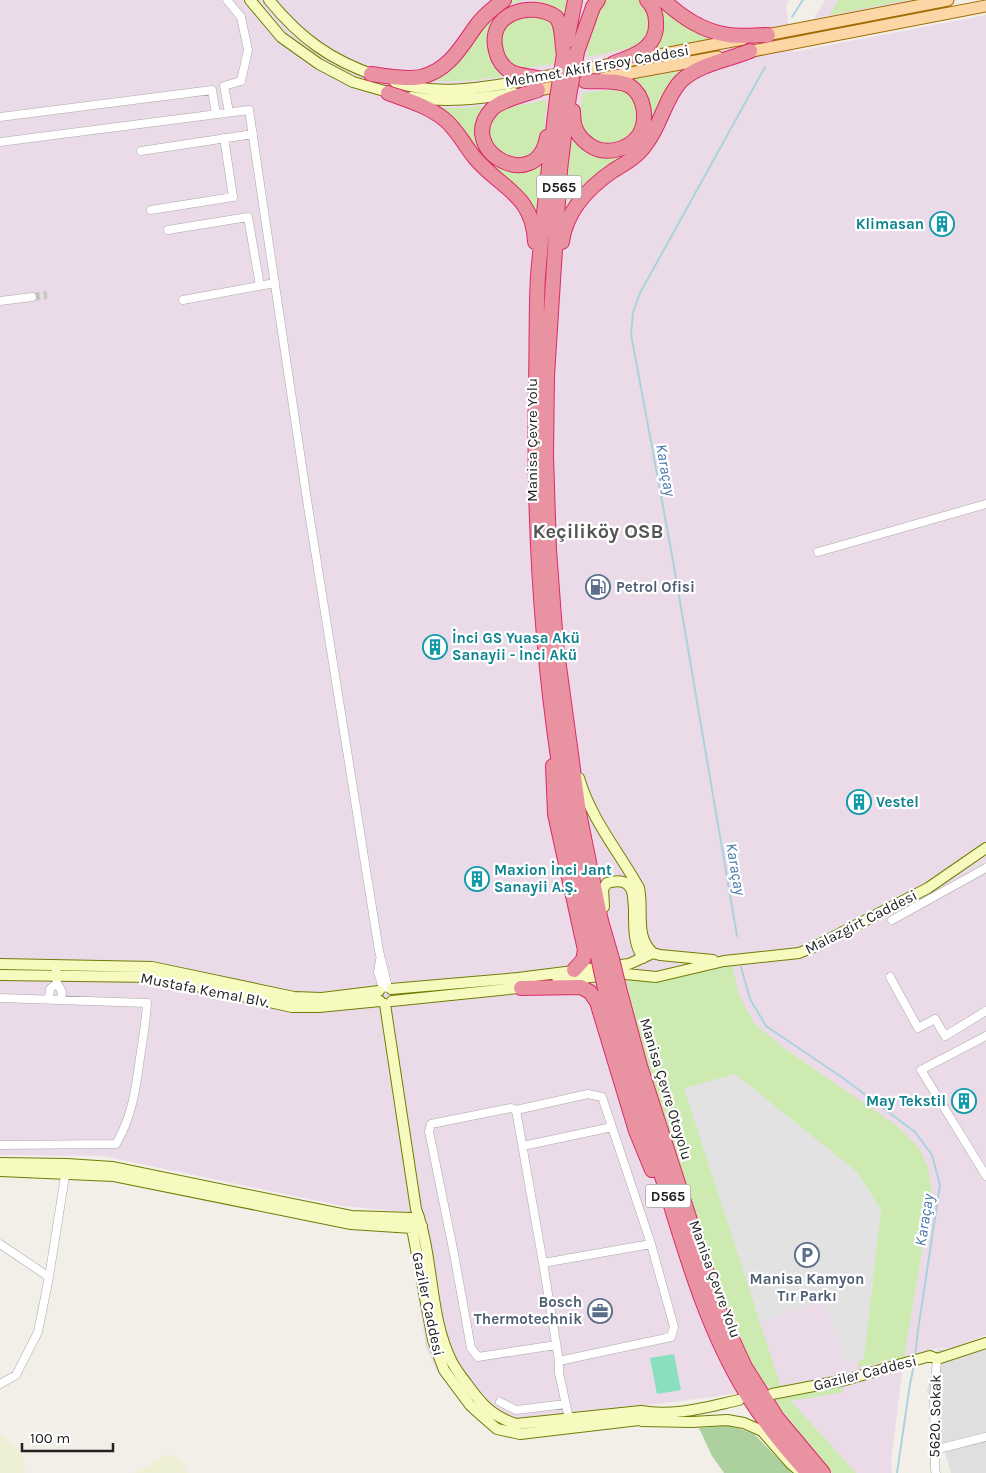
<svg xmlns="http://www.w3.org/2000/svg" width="986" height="1473" viewBox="0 0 986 1473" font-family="Karla,sans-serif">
  <rect width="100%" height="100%" fill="#f2efe9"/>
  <path fill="#e0dfdf" d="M986,1337V1473H951L927,1391L937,1349H953Z"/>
  <path fill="#ebdbe8" d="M0,0H789L786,7L793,52L986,15V1335L953,1348H938L904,1358L891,1461L892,1473H844L789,1416L770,1388L712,1397L491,1425L467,1411L438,1373L426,1348L405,1212L342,1206L103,1156L0,1155Z
    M825,0H916L814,19Z"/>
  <path fill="#eef0d5" d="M0,1434L22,1453L25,1473H0Z
    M172,1453L187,1469L188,1473H135Z"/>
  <path fill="#cdebb0" d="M514,0H524C504,6 499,11 490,29L509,76L466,81H426L483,22Z
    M532,0H570L564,24C556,9 550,2 532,0Z
    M606,0H639L645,5L650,15V33L640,46L587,57C590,38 588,11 606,0Z
    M652,0H657L721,37L651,50Z
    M838,0H907L830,15Z
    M522,10L552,21L558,41L553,64L522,68L513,64L505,56L500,47L503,23Z
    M686,70L656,116L628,154L578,191L569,199L561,212L573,135L605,155L645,129L629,80Z
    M618,89C639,97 637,103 639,124L624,142C595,146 595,147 578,122L583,93Z
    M547,100L543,139L533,158L511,162L491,148L488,125L500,109Z
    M488,105L480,117L494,162L545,157L537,223L504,180L437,108H464Z
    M732,965L739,995L754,1023L784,1048L897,1126L919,1148L928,1167L932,1193L904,1358L858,1367L881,1210L856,1171L684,1088L781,1387L764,1388L749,1363L723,1306L645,1066L625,976L677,974Z
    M841,1387L844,1392L791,1401L856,1473H832L770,1400Z"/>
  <path fill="#add19e" d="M730,1425L754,1434L792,1473H724L712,1456L699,1428Z"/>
  <path fill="#88e0be" d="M674,1354L681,1390L657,1394L650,1358Z"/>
  <path fill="#e2e2e2" d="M735,1074L856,1171L881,1210L864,1359L844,1361L824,1300L760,1322L684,1088Z"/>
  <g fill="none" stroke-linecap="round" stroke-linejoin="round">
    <path stroke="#aad3df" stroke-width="2" d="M792,17L803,0
      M737,936L672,555L631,334L633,312L640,293L765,67
      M741,967L750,999L766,1026L843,1078L915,1132L932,1155L940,1185L918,1330L915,1356
      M897,1473L910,1384L914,1365"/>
    <path stroke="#c8c6c1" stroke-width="8" stroke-dasharray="8 4" stroke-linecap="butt" d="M32,297L47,295"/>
    <defs>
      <path id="street" d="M227,0L241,17L248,50L241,81L224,86L229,112
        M0,117L212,90L216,114
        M0,142L249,110L307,500L379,951L388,988
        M141,151L253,134
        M151,210L233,197L224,138
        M168,230L248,217L260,286
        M183,300L275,283
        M0,301L32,297
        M818,552L986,504
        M892,920L986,868
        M380,960L378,972L383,988
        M56,966L57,983L62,992L61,1000
        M890,977L918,1028L935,1019L945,1036L986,1011
        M0,998L147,1003C146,1021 143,1039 140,1058C136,1088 132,1117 116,1144L0,1145
        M49,999L50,989L57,983
        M986,1036L921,1070L986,1176
        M516,1110L588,1094L602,1097L651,1244
        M523,1146L612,1127
        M0,1244L49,1277
        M543,1263L651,1244L674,1327L671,1337L559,1361
        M556,1345L478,1357L471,1348L454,1254L429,1131L431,1124L511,1108L516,1110L543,1263L559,1361V1373L570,1423
        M0,1384L16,1375L38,1332L49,1277L66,1170
        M500,1402L516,1410L566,1404
        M934,1450L986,1437
        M936,1473L935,1469L934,1396L937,1359"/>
      <path id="secondary" d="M250,0L281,37L319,64L353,82L395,94
        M269,0C300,38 330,60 377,76
        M395,82C438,97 486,87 529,80
        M411,97C445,103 480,99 514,93
        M579,778C591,819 619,852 639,888C644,910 634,936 653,953
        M604,907L603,889L607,883C616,880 627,880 631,889C634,895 633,902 634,908C634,925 633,944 643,958
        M0,964L152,967L294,997L322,998L379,991
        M0,975L155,977L292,1007H319L380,1001
        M557,982L590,977L626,974L656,977L724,961L799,953L816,946L928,888L986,848
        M391,989L518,978L629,964L653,953L660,955L713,960
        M392,1001L528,987
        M385,1004L416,1209C434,1256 429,1318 452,1362C456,1370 462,1377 467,1384C482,1405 492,1416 516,1424L641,1411C673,1417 707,1407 739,1400
        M0,1163L67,1164L112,1167L351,1216L411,1218L419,1217
        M0,1171L114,1176L351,1224L412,1228L422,1226
        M411,1223L433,1340L444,1370L470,1405L482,1416L497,1429L520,1434L639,1420L655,1413
        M772,1394L845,1380L930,1356L937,1359L986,1343
        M642,1421L692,1422L727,1420L744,1423L762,1431L791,1464L802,1473"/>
      <path id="primary" d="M761,36L948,0
        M742,53L986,6
        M538,78L743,39
        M604,78L718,57
        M538,90L566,85"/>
      <path id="highway" d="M663,0C682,17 702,31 728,35C741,37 755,35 768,35
        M567,41L575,0
        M577,52L593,7L598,0
        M614,63C634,56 658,48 656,22C656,13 653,6 647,0
        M371,74C387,76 405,80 421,77C449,70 461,47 476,26C484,15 493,8 504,0
        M538,78C529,76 519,76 511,72C503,67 498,60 496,51C486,13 531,0 556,17C564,27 561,42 564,54
        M538,90C526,94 501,100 492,109C454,150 537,196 547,137
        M388,93C407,100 428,106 444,119C457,129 464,145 475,158C501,189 533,194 535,242
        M569,96L560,170L547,376L546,455L549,550L556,644L579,813L601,921L612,959
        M557,98C550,157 543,216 538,276C536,311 537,346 536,381C532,575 550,773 599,961
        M573,111C573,126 576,135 588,144C603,156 628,151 639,135C648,121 645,96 630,86C618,79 598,82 585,81
        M562,242C566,211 589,187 614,170C626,163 638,156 646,144C661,125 665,98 681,81C699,64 728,60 750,51
        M553,766L555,814L585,950L583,960L574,970
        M521,988L581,987L590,992L597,1002L636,1131L652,1170
        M619,988L640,1066L720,1313L745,1367L777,1418L823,1473
        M605,989C623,1050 642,1110 660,1170C684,1247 705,1327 748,1396C765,1423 786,1449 808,1473"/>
    </defs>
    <use href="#street" stroke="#a9a9a9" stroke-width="9"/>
    <use href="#secondary" stroke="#707d05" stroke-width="12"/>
    <use href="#primary" stroke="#a06b00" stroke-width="13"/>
    <use href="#highway" stroke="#dc2a67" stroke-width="16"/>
    <use href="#street" stroke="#fff" stroke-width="8"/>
    <use href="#secondary" stroke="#f7fabf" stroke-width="10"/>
    <use href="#primary" stroke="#fcd6a4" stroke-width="11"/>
    <use href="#highway" stroke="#e892a2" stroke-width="14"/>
    <defs>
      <path id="highway-bridge" d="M569,96L577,52
        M557,98L564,54
        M612,959L619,988
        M599,961L605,989"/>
    </defs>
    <use href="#highway-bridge" stroke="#dc2a67" stroke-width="16" stroke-linecap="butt"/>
    <use href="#highway-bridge" stroke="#e892a2" stroke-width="14"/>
  </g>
  <defs>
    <symbol id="building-ring" viewBox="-11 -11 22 22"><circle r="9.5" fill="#fff" stroke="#0f9aa8" stroke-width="1.5"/><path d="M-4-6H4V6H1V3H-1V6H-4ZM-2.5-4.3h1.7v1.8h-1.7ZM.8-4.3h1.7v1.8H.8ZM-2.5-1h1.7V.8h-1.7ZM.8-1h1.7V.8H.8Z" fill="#0f9aa8"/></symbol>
    <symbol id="fuel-ring" viewBox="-11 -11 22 22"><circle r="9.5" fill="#fff" stroke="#5c6f8a" stroke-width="1.5"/><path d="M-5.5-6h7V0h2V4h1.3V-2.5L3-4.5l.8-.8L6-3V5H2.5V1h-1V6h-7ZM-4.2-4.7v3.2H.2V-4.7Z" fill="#5c6f8a"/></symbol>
    <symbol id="parking-ring" viewBox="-11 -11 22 22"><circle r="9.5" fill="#fff" stroke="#5c6f8a" stroke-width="1.5"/><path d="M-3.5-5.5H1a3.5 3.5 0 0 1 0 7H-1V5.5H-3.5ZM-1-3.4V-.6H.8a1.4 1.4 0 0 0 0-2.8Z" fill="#5c6f8a"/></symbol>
    <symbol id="office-ring" viewBox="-11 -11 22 22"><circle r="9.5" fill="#fff" stroke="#5c6f8a" stroke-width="1.5"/><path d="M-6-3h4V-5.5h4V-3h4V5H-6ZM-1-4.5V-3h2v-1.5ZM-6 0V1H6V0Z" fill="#5c6f8a"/></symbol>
  </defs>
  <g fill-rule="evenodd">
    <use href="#building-ring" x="928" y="210" width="28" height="28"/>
    <use href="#fuel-ring" x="584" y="573" width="28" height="28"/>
    <use href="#building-ring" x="421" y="633" width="28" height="28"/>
    <use href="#building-ring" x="845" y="788" width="28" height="28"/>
    <use href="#building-ring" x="463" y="865" width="28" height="28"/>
    <use href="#building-ring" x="950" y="1087" width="28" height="28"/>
    <use href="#parking-ring" x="793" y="1241" width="28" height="28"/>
    <use href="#office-ring" x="586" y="1297" width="28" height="28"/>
  </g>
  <g text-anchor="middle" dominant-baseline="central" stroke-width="4.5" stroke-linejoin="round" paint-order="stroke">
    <g fill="#fff" stroke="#646464" stroke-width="1">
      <rect x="536.5" y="175.5" width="45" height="23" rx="4"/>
      <rect x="645.5" y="1184.5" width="45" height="23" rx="4"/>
    </g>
    <g font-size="14" font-weight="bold" fill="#222">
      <text x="559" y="187">D565</text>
      <text x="668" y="1196">D565</text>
    </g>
    <g font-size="15" fill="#222" stroke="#fff">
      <text transform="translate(597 66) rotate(-10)">Mehmet Akif Ersoy Caddesi</text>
      <text transform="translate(532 440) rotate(-90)">Manisa Çevre Yolu</text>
      <text transform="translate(861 922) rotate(-27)">Malazgirt Caddesi</text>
      <text transform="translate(205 990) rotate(11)">Mustafa Kemal Blv.</text>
      <text transform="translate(666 1089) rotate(73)">Manisa Çevre Otoyolu</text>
      <text transform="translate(715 1279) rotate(70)">Manisa Çevre Yolu</text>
      <text transform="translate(428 1304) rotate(78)">Gaziler Caddesi</text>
      <text transform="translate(865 1373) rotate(-14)">Gaziler Caddesi</text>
      <text transform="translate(935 1416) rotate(-89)">5620. Sokak</text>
    </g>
    <g font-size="15" font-weight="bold" fill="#0d838f" stroke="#fff" text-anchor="start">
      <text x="924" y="224" text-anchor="end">Klimasan</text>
      <text x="452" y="638">İnci GS Yuasa Akü<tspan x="452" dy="17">Sanayii - İnci Akü</tspan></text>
      <text x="876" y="802">Vestel</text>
      <text x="494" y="870">Maxion İnci Jant<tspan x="494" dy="17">Sanayii A.Ş.</tspan></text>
      <text x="946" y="1101" text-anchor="end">May Tekstil</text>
    </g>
    <g font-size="15" font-weight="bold" fill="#4e5e75" stroke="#fff" text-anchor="start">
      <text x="616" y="587">Petrol Ofisi</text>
      <text x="807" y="1279" text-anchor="middle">Manisa Kamyon<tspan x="807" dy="17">Tır Parkı</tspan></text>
      <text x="582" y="1302" text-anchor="end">Bosch<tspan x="582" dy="17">Thermotechnik</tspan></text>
    </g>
    <g font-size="16" font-style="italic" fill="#4a7aab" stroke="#fff">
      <text transform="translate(666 470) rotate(80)">Karaçay</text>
      <text transform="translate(736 869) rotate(80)">Karaçay</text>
      <text transform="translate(924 1220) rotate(-81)">Karaçay</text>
    </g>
    <g font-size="20" font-weight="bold" fill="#555" stroke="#fff">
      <text x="598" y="531">Keçiliköy OSB</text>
    </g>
  </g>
  <path d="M22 1443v8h91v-8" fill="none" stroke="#222222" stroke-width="2.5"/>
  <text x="30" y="1443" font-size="15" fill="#222222" stroke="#ffffff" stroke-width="4" paint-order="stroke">100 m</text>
</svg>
